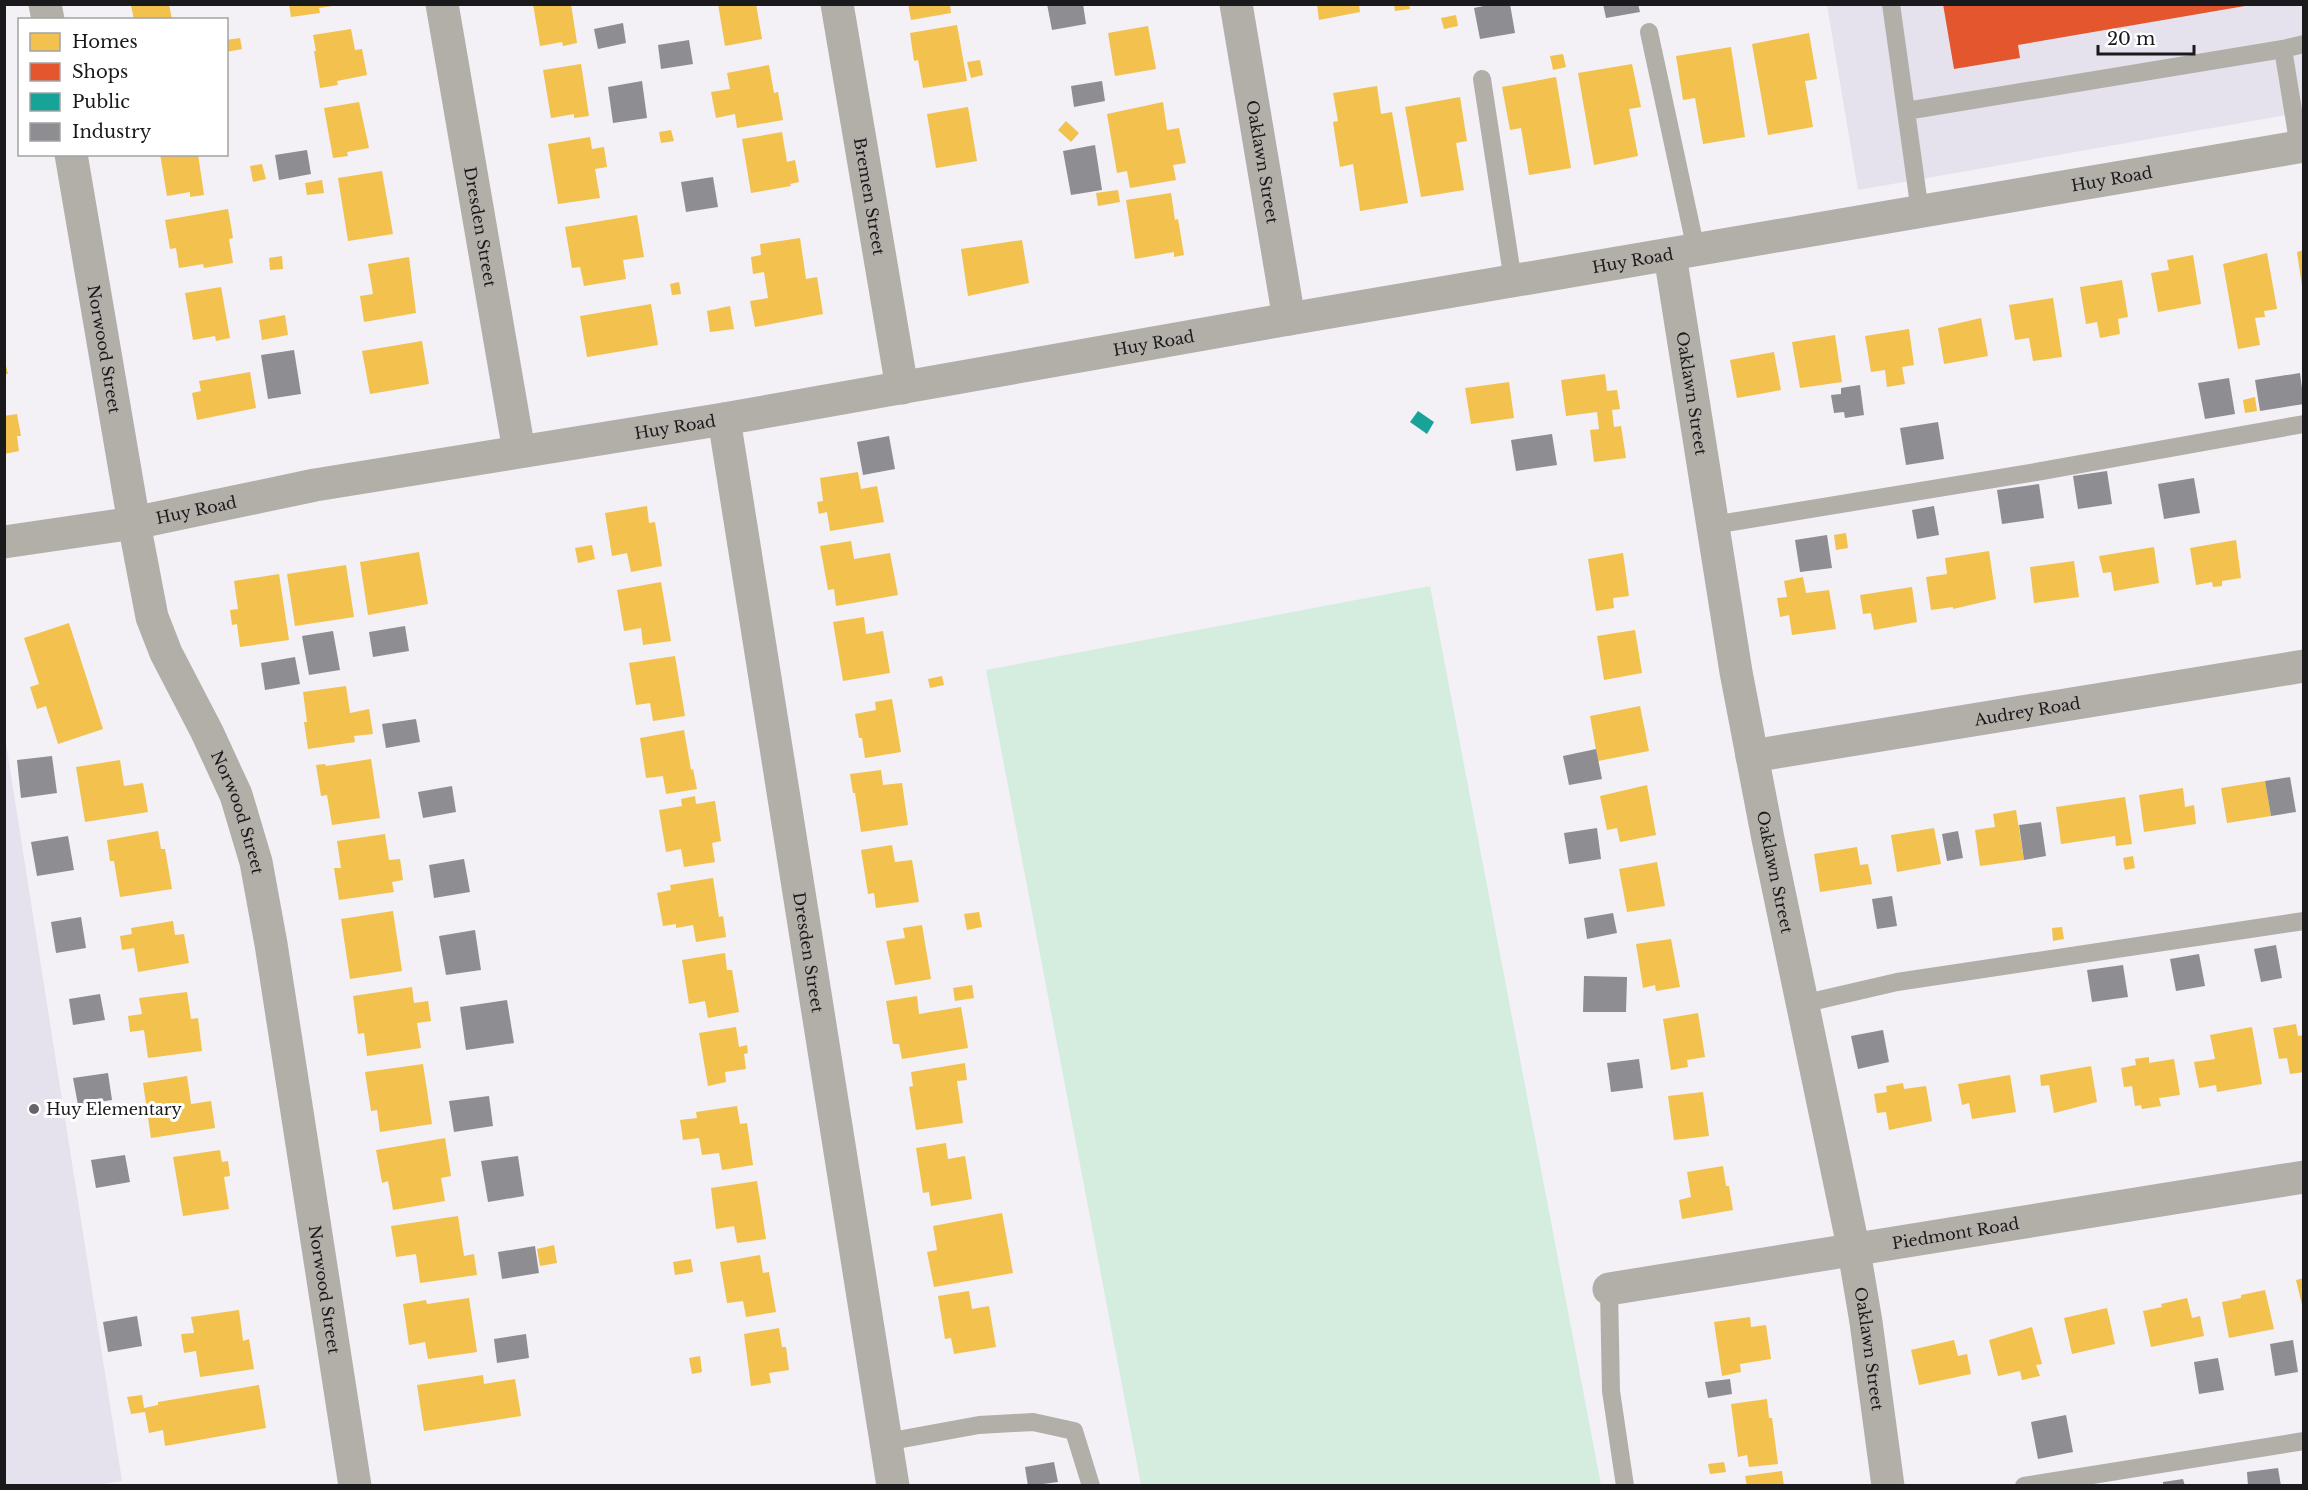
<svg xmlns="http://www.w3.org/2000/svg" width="2308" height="1490" viewBox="0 0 2308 1490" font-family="'Libre Baskerville',serif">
  <rect width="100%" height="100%" fill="#f3f0f6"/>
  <path fill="#e6e2ed" d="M1827,5H2303V112L1858,190Z
    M5,737L122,1481L96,1485H5Z"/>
  <path fill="#d4eddf" d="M1430,586L1601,1485H1141L986,670Z"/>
  <path fill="#f2c14e" d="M169,4L172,20H134L131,5Z
    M289,4H332V6L319,8L320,13L291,17Z
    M533,4H571L577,43L563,46L562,42L540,46Z
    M718,4H756L762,39L725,46Z
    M908,4H950L951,13L911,20Z
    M1317,4H1359L1360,12L1319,20Z
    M1394,4H1409L1410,9L1395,11Z
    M1456,15L1458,26L1444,29L1441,18Z
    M957,25L967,81L923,88L918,60L914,61L910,33Z
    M1148,26L1156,69L1115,76L1108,33Z
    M351,29L355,50L362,49L367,75L337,81L338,85L320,88L314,51H316L313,35Z
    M1809,33L1817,79L1805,81L1813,127L1768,135L1752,44Z
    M240,38L242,49L226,52V40Z
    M1731,47L1745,137L1703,144L1695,98L1683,100L1676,56Z
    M1563,54L1566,67L1553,70L1550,56Z
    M980,60L983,75L971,78L967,62Z
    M581,64L589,116L574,118V114L551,118L543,70Z
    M1632,64L1641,107L1629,109L1638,156L1594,165L1578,73Z
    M769,65L774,93L778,92L783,120L737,128L735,114L716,118L711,92L730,89L727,73Z
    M1556,77L1571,168L1529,175L1521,128L1510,130L1502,87Z
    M1377,86L1381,114L1392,112L1408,203L1360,211L1353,164L1340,167L1333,122L1338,121L1333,93Z
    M1460,97L1467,141L1456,143L1464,190L1421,197L1405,107Z
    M359,102L369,148L347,152L348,156L333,158L324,108Z
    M1163,102L1167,130L1179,128L1186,163L1173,165L1176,180L1130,188L1127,171L1117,173L1107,114Z
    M968,107L977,161L936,168L927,114Z
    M1066,121L1079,133L1071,142L1058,130Z
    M671,130L674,141L661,143L659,132Z
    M782,132L787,162L795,160L799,182L790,184L791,186L751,193L742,139Z
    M590,137L592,149L604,147L607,167L595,169L600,198L558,204L548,144Z
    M160,154H198L204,195L190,197V192L167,196Z
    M262,164L266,179L253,182L250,166Z
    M382,171L393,234L348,241L338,178Z
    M322,180L324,193L307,195L305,183Z
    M1118,190L1120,202L1098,206L1096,193Z
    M1171,193L1175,220L1178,219L1184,255L1174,257V252L1135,259L1126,200Z
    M228,209L233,238L229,239L233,263L204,268L203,264L179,268L176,248L170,249L165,220Z
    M637,215L644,257L623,260L626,279L584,286L580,267L572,268L565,227Z
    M800,238L806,279L817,277L823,314L755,327L750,301L768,298L764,272L753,274L751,257L761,255L760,244Z
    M1022,240L1029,283L968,296L961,249Z
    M2304,250V286H2302L2297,252Z
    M2267,253L2277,309L2264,311L2265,317L2255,318L2260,345L2238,349L2223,264Z
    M2193,255L2201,304L2158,312L2151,273L2169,270L2167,260Z
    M282,256L283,269L270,270L269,258Z
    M409,257L416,313L364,322L360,296L373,294L368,264Z
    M2122,280L2128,317L2118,319L2120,334L2100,338L2097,322L2086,324L2080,287Z
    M679,282L681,294L672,295L670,284Z
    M221,287L230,338L216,341L215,336L193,340L185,293Z
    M2053,298L2062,357L2033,361L2029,338L2015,340L2009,305Z
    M651,304L658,345L587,357L580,316Z
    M730,306L734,329L710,332L707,311Z
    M285,315L288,335L262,340L259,320Z
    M1981,318L1988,356L1944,364L1938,328Z
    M1909,329L1914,365L1902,367L1905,384L1887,387L1885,370L1871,372L1865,336Z
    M1835,335L1842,382L1800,388L1792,342Z
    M422,341L429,384L370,394L362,351Z
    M1774,352L1781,390L1737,398L1730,360Z
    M4,357L8,374H4Z
    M250,372L256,408L197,420L192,393L201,391L199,381Z
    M1605,374L1607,391L1617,390L1620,409L1612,410L1614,427L1621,426L1626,458L1594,462L1590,430L1599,429L1597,412L1566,416L1561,380Z
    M1509,382L1514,418L1471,424L1465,388Z
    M2255,397L2257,411L2245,413L2243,400Z
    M17,414L21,436H17L19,451L4,454V416Z
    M858,472L861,489L877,486L884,522L830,531L827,512L819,514L817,502L823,501L820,478Z
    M647,506L649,523L655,522L662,566L631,572L627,553L612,556L605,513Z
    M1846,533L1848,548L1836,550L1834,535Z
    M2236,540L2241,578L2222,581V586L2213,587L2212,582L2196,585L2190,548Z
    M851,541L854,559L890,553L898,595L836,606L834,589L828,590L820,546Z
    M592,545L595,559L578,563L575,548Z
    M2154,547L2159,583L2114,591L2111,572L2103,573L2099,556Z
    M1989,551L1996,599L1953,609V607L1931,610L1926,577L1947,574L1945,558Z
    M419,552L428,604L368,615L360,562Z
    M1623,553L1629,596L1613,598L1614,608L1596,611L1588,559Z
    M2074,561L2079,597L2034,603L2030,567Z
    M346,565L354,617L295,626L287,574Z
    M279,574L289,640L240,647L237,624L232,625L230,610L238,609L234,581Z
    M1803,577L1806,593L1829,590L1836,629L1792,635L1789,615L1780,617L1777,598L1787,597L1784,581Z
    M661,582L671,641L643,645L641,628L624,631L617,590Z
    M1912,587L1917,622L1874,630L1871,613L1863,614L1860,595Z
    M864,617L866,634L883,631L890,673L843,681L833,622Z
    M69,623L103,729L58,744L46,706L37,709L30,687L39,684L24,638Z
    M1635,630L1642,673L1604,680L1597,636Z
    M675,656L685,716L653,721L650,703L636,705L629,663Z
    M942,676L944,685L930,688L928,679Z
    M346,686L350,713L369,709L373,734L354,736L355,742L308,749L304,722H307L303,692Z
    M892,699L901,752L865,758L862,738H859L855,714L876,710L875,702Z
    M1640,706L1649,751L1598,761L1590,716Z
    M684,730L691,770L693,769L697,789L666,794L663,776L646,778L640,738Z
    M371,759L380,818L332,825L327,795L321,796L316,765L325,764L326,766Z
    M120,760L124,786L143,783L148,812L85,822L76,767Z
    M881,770L883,785L902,783L908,825L861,832L855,793H853L850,774Z
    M2265,781L2271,816L2227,823L2221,788Z
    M1647,785L1656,835L1620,842L1617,828L1607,830L1600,796Z
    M2183,788L2185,807L2194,805L2196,824L2144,832L2139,795Z
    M695,796L696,804L715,801L721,841L712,843L715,862L684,867L681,849L666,852L659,810L682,806L681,799Z
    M2125,797L2132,844L2116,846L2115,836L2061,844L2056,807Z
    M2016,810L2024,860L1980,866L1975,830L1995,827L1993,814Z
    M1934,828L1941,864L1897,872L1891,835Z
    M158,831L161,849H165L172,889L120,897L114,861H110L107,840Z
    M385,834L389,860L400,859L403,880L392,882L394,892L339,900L334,868H341L337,841Z
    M892,845L895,862L912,860L919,902L876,908L874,893L868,894L861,850Z
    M1857,847L1860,865L1868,864L1872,884L1820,892L1814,854Z
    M2133,856L2135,868L2125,870L2123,858Z
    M1657,862L1665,906L1627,912L1619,869Z
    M713,878L719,917L723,916L726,937L696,942L693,925L676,928V924L663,926L657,893L671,890L670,885Z
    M393,911L402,971L350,979L341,919Z
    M979,912L982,927L967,930L964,914Z
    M173,921L175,935L184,934L189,963L138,972L134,948L122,950L120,936L132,934L131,928Z
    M922,925L931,979L895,985L886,941L905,938L903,928Z
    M2062,927L2064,939L2053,941L2052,928Z
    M1671,939L1680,987L1656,991L1655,985L1643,988L1636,944Z
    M725,953L727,970H732L739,1012L708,1018L705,1001L689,1004L682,960Z
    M972,985L974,998L955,1001L953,988Z
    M412,987L414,1003L428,1001L431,1021L417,1023L421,1048L367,1056L364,1033L358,1034L353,996Z
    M187,992L191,1019L198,1018L202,1051L148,1058L144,1030L130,1032L128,1016L142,1014L139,998Z
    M917,996L919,1014L961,1007L968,1048L902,1059L899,1044H893L886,1001Z
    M1698,1013L1705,1057L1687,1060L1688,1067L1671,1070L1663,1019Z
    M2296,1024L2298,1036L2304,1035V1072L2290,1074L2287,1058L2279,1059L2273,1028Z
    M736,1027L739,1047L747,1045L748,1053L744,1054L746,1069L725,1072L726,1082L708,1086L699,1033Z
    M2252,1027L2262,1084L2217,1092L2216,1085L2199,1088L2194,1062L2215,1059L2210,1035Z
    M2149,1057V1063L2174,1059L2180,1095L2159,1098L2161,1106L2142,1109L2141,1105L2135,1106L2132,1086L2124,1087L2121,1068L2136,1065L2135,1059Z
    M965,1063L967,1080L957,1081L963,1123L916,1130L909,1087L913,1086L911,1072Z
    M423,1064L432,1124L380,1132L377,1110L371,1111L365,1072Z
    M2091,1066L2097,1102L2054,1113L2049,1085L2041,1086L2040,1075Z
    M2010,1075L2016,1112L1972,1119L1969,1103L1962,1105L1958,1084Z
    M187,1076L191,1104L211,1101L215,1128L151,1138L143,1083Z
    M1903,1083L1904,1089L1926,1086L1932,1121L1889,1130L1886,1112L1877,1113L1874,1094L1887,1092L1886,1086Z
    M1703,1092L1709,1136L1674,1140L1668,1096Z
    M737,1106L740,1124L747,1123L753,1165L722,1170L719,1153L702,1155L699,1138L683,1140L680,1120L697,1118L696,1112Z
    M445,1138L451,1176L441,1178L445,1201L393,1210L388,1181L382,1183L376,1150Z
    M946,1143L948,1159L965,1156L972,1199L931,1206L929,1192L923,1193L916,1148Z
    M220,1150L222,1162L228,1161L230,1176L224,1177L229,1209L183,1216L173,1157Z
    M1723,1166L1726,1186H1729L1733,1210L1682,1219L1679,1200L1691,1197L1687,1172Z
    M757,1181L766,1239L737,1243L734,1226L716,1229L711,1188Z
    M1002,1213L1013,1273L934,1287L927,1252L937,1250L933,1226Z
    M458,1216L464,1256L474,1254L477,1275L420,1283L416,1254L396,1257L391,1226Z
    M554,1245L557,1263L540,1266L537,1249Z
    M760,1255L763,1273L769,1272L776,1312L746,1317L743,1301L727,1303L720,1262Z
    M691,1259L693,1272L675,1275L673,1262Z
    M2304,1278V1309H2303L2296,1280Z
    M2265,1290L2274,1329L2229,1338L2222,1302L2241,1298V1295Z
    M969,1291L972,1309L989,1306L996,1347L954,1354L951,1338L945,1339L938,1296Z
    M469,1298L477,1352L428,1359L425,1342L409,1345L403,1304L426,1300L427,1304Z
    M2187,1298L2192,1318L2200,1316L2204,1336L2151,1347L2143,1311L2162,1307L2161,1304Z
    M2107,1308L2115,1344L2072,1354L2064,1318Z
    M239,1310L243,1341L249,1339L254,1369L200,1377L196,1351L184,1353L181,1334L194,1333L191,1317Z
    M1750,1317L1751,1327L1766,1325L1771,1359L1740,1364L1741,1372L1722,1376L1714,1322Z
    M2032,1327L2042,1364L2036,1365L2040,1376L2022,1380L2020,1371L1998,1376L1989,1340Z
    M779,1328L782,1347H786L789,1370L769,1373L771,1383L751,1386L744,1334Z
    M1954,1340L1958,1356L1967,1354L1971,1374L1919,1385L1911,1350Z
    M700,1356L702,1372L692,1374L689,1358Z
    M483,1375L484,1384L515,1379L521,1416L424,1431L417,1385Z
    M259,1385L266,1428L165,1446L163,1430L149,1433L145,1412L131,1414L127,1397L142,1395L144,1408L158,1405V1402Z
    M1767,1399L1769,1418H1772L1778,1464L1749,1467L1747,1455L1738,1457L1731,1404Z
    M1724,1462L1726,1472L1710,1474L1708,1464Z
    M1782,1471L1784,1486H1747L1745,1476Z"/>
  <path fill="#e4572e" d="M1943,4H2245V6L2018,45L2020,58L1954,69Z"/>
  <path fill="#17a398" d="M1418,411L1434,422L1427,434L1410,422Z"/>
  <path fill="#8d8d92" d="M1047,4H1083L1086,24L1052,30Z
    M1493,4H1510L1515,33L1480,39L1474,8Z
    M1603,4H1638L1640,12L1606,18Z
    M623,23L626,43L598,49L594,29Z
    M689,40L693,64L661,69L658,45Z
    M642,81L647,118L613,123L608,87Z
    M1102,81L1105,101L1074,107L1071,86Z
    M1095,145L1102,190L1071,195L1063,151Z
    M307,150L311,174L279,180L275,155Z
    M713,177L718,207L686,212L681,182Z
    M294,350L301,394L268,399L261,355Z
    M2300,373L2304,404L2260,411L2255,380Z
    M2229,378L2235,414L2205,419L2198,383Z
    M1860,385L1864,415L1845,418L1844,412L1834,413L1831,395L1841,394V388Z
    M1938,422L1944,459L1906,465L1900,428Z
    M1552,434L1557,465L1516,471L1511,440Z
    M889,436L895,469L863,475L857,442Z
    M2107,471L2112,504L2078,509L2073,476Z
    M2194,478L2200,513L2164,519L2158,484Z
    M2039,484L2044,518L2002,524L1997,490Z
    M1934,506L1939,535L1917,539L1912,510Z
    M1827,535L1832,568L1800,572L1795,540Z
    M405,626L409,651L373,657L369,632Z
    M333,631L340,670L309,675L302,636Z
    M295,657L300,684L265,690L261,663Z
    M416,719L420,742L386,748L382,724Z
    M1596,749L1602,779L1569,785L1563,756Z
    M52,756L57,793L21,798L17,760Z
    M2290,777L2296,812L2271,816L2265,781Z
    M452,786L456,812L423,818L418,792Z
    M2041,822L2046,856L2024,860L2019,825Z
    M1597,828L1601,859L1569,864L1564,833Z
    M1958,831L1963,858L1947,861L1942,834Z
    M68,836L74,870L37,876L31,842Z
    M464,859L470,892L434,898L429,865Z
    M1892,896L1897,926L1877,929L1872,899Z
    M1613,913L1617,933L1587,939L1584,918Z
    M81,917L86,948L56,953L51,922Z
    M475,930L481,970L446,975L439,936Z
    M2276,945L2282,978L2261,982L2254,949Z
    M2199,954L2205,986L2176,991L2170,959Z
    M2123,965L2128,997L2092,1002L2087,970Z
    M1584,976L1627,977L1626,1012H1583Z
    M100,994L105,1020L73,1025L69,999Z
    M507,1000L514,1043L466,1050L460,1007Z
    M1883,1030L1889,1062L1858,1069L1851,1036Z
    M1639,1059L1643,1088L1611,1092L1607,1063Z
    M108,1073L112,1100L78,1105L73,1078Z
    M489,1096L493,1126L454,1132L449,1101Z
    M125,1155L130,1182L96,1188L91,1160Z
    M518,1156L524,1196L488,1202L481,1161Z
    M535,1246L539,1273L502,1279L498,1252Z
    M137,1316L142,1346L108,1352L103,1322Z
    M526,1334L529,1358L497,1363L494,1339Z
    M2293,1340L2298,1372L2275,1376L2270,1344Z
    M2218,1358L2224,1390L2199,1394L2194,1362Z
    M1730,1379L1732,1394L1708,1398L1705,1382Z
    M2066,1415L2073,1452L2038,1459L2031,1422Z
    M1054,1462L1058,1482L1028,1486L1025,1467Z
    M2278,1468L2281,1486H2248L2247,1472Z
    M2183,1479L2185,1486H2163V1482Z"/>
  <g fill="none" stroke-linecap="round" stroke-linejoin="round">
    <path stroke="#b2afa9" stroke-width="18" d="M1891,4L1906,111
      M1649,32L1696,250
      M2283,49L2304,44
      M1482,79L1513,281
      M1920,212L1906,111L2283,49L2299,147
      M1713,525L2036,472L2304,424
      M1802,1004L1897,982L2304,921
      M1609,1289L1611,1391L1625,1486
      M886,1442L979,1425L1033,1422L1074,1431L1091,1486
      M2024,1486L2304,1441"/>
    <g stroke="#b2afa9" stroke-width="33">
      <path d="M45,4L48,20"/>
      <path id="s1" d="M442,4L519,451"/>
      <path id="s2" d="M837,4L902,388"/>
      <path id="s3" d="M1236,4L1289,319"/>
      <path id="s4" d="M71,154L134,523L152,617L166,653L207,732L236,795L256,862L271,944L355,1486"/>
      <path id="s5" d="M1670,255L1736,672L1768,839L1854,1251L1866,1322L1888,1486"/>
      <path id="s6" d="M724,419L893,1486"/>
      <path id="s7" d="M4,542L134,523L315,485L724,419L1289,319L2304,146"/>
      <path id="s8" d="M1752,756L2304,666"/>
      <path id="s9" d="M1609,1289L2304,1177"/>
    </g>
  </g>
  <circle fill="#666468" stroke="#fff" stroke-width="2" cx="34" cy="1109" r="6"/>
  <g text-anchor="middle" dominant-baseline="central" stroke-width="6" stroke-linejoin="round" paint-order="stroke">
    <g font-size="16" fill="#1a191c" stroke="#fff">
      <text stroke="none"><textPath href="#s3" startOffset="160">Oaklawn Street</textPath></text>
      <text stroke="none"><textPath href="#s7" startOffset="2139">Huy Road</textPath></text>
      <text stroke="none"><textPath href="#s2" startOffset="195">Bremen Street</textPath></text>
      <text stroke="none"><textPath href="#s1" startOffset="226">Dresden Street</textPath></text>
      <text stroke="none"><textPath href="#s7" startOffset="1653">Huy Road</textPath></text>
      <text stroke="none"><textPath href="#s7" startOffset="1167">Huy Road</textPath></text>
      <text stroke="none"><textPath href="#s4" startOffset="198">Norwood Street</textPath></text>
      <text stroke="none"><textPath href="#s5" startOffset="140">Oaklawn Street</textPath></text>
      <text stroke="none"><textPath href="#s7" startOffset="681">Huy Road</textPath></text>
      <text stroke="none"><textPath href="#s7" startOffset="195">Huy Road</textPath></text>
      <text stroke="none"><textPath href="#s8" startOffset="279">Audrey Road</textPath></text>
      <text stroke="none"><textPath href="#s4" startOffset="684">Norwood Street</textPath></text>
      <text stroke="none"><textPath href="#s5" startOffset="626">Oaklawn Street</textPath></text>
      <text stroke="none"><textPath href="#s6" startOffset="540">Dresden Street</textPath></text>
      <text stroke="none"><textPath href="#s9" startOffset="351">Piedmont Road</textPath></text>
      <text stroke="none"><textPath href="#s4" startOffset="1170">Norwood Street</textPath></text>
      <text stroke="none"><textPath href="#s5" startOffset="1112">Oaklawn Street</textPath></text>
    </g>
    <g font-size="16" fill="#1a191c" stroke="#fff" text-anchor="start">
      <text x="46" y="1109">Huy Elementary</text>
    </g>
  </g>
  <rect width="2308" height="1490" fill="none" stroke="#1a191c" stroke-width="12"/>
  <rect x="18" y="18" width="210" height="138" fill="#ffffff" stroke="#a3a3a4" stroke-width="1.5"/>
  <rect x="30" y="33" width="30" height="18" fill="#f2c14e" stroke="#a3a3a4" stroke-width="1.5"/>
  <text x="72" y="48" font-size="18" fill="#1a191c">Homes</text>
  <rect x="30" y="63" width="30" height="18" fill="#e4572e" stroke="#a3a3a4" stroke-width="1.5"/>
  <text x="72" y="78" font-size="18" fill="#1a191c">Shops</text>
  <rect x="30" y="93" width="30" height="18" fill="#17a398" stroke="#a3a3a4" stroke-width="1.5"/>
  <text x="72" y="108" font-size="18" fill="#1a191c">Public</text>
  <rect x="30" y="123" width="30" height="18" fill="#8d8d92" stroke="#a3a3a4" stroke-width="1.5"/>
  <text x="72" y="138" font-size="18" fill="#1a191c">Industry</text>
  <path d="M2098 45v9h96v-9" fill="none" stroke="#1a191c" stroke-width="3"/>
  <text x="2107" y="45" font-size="18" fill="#1a191c" stroke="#ffffff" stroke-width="4.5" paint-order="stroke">20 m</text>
</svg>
